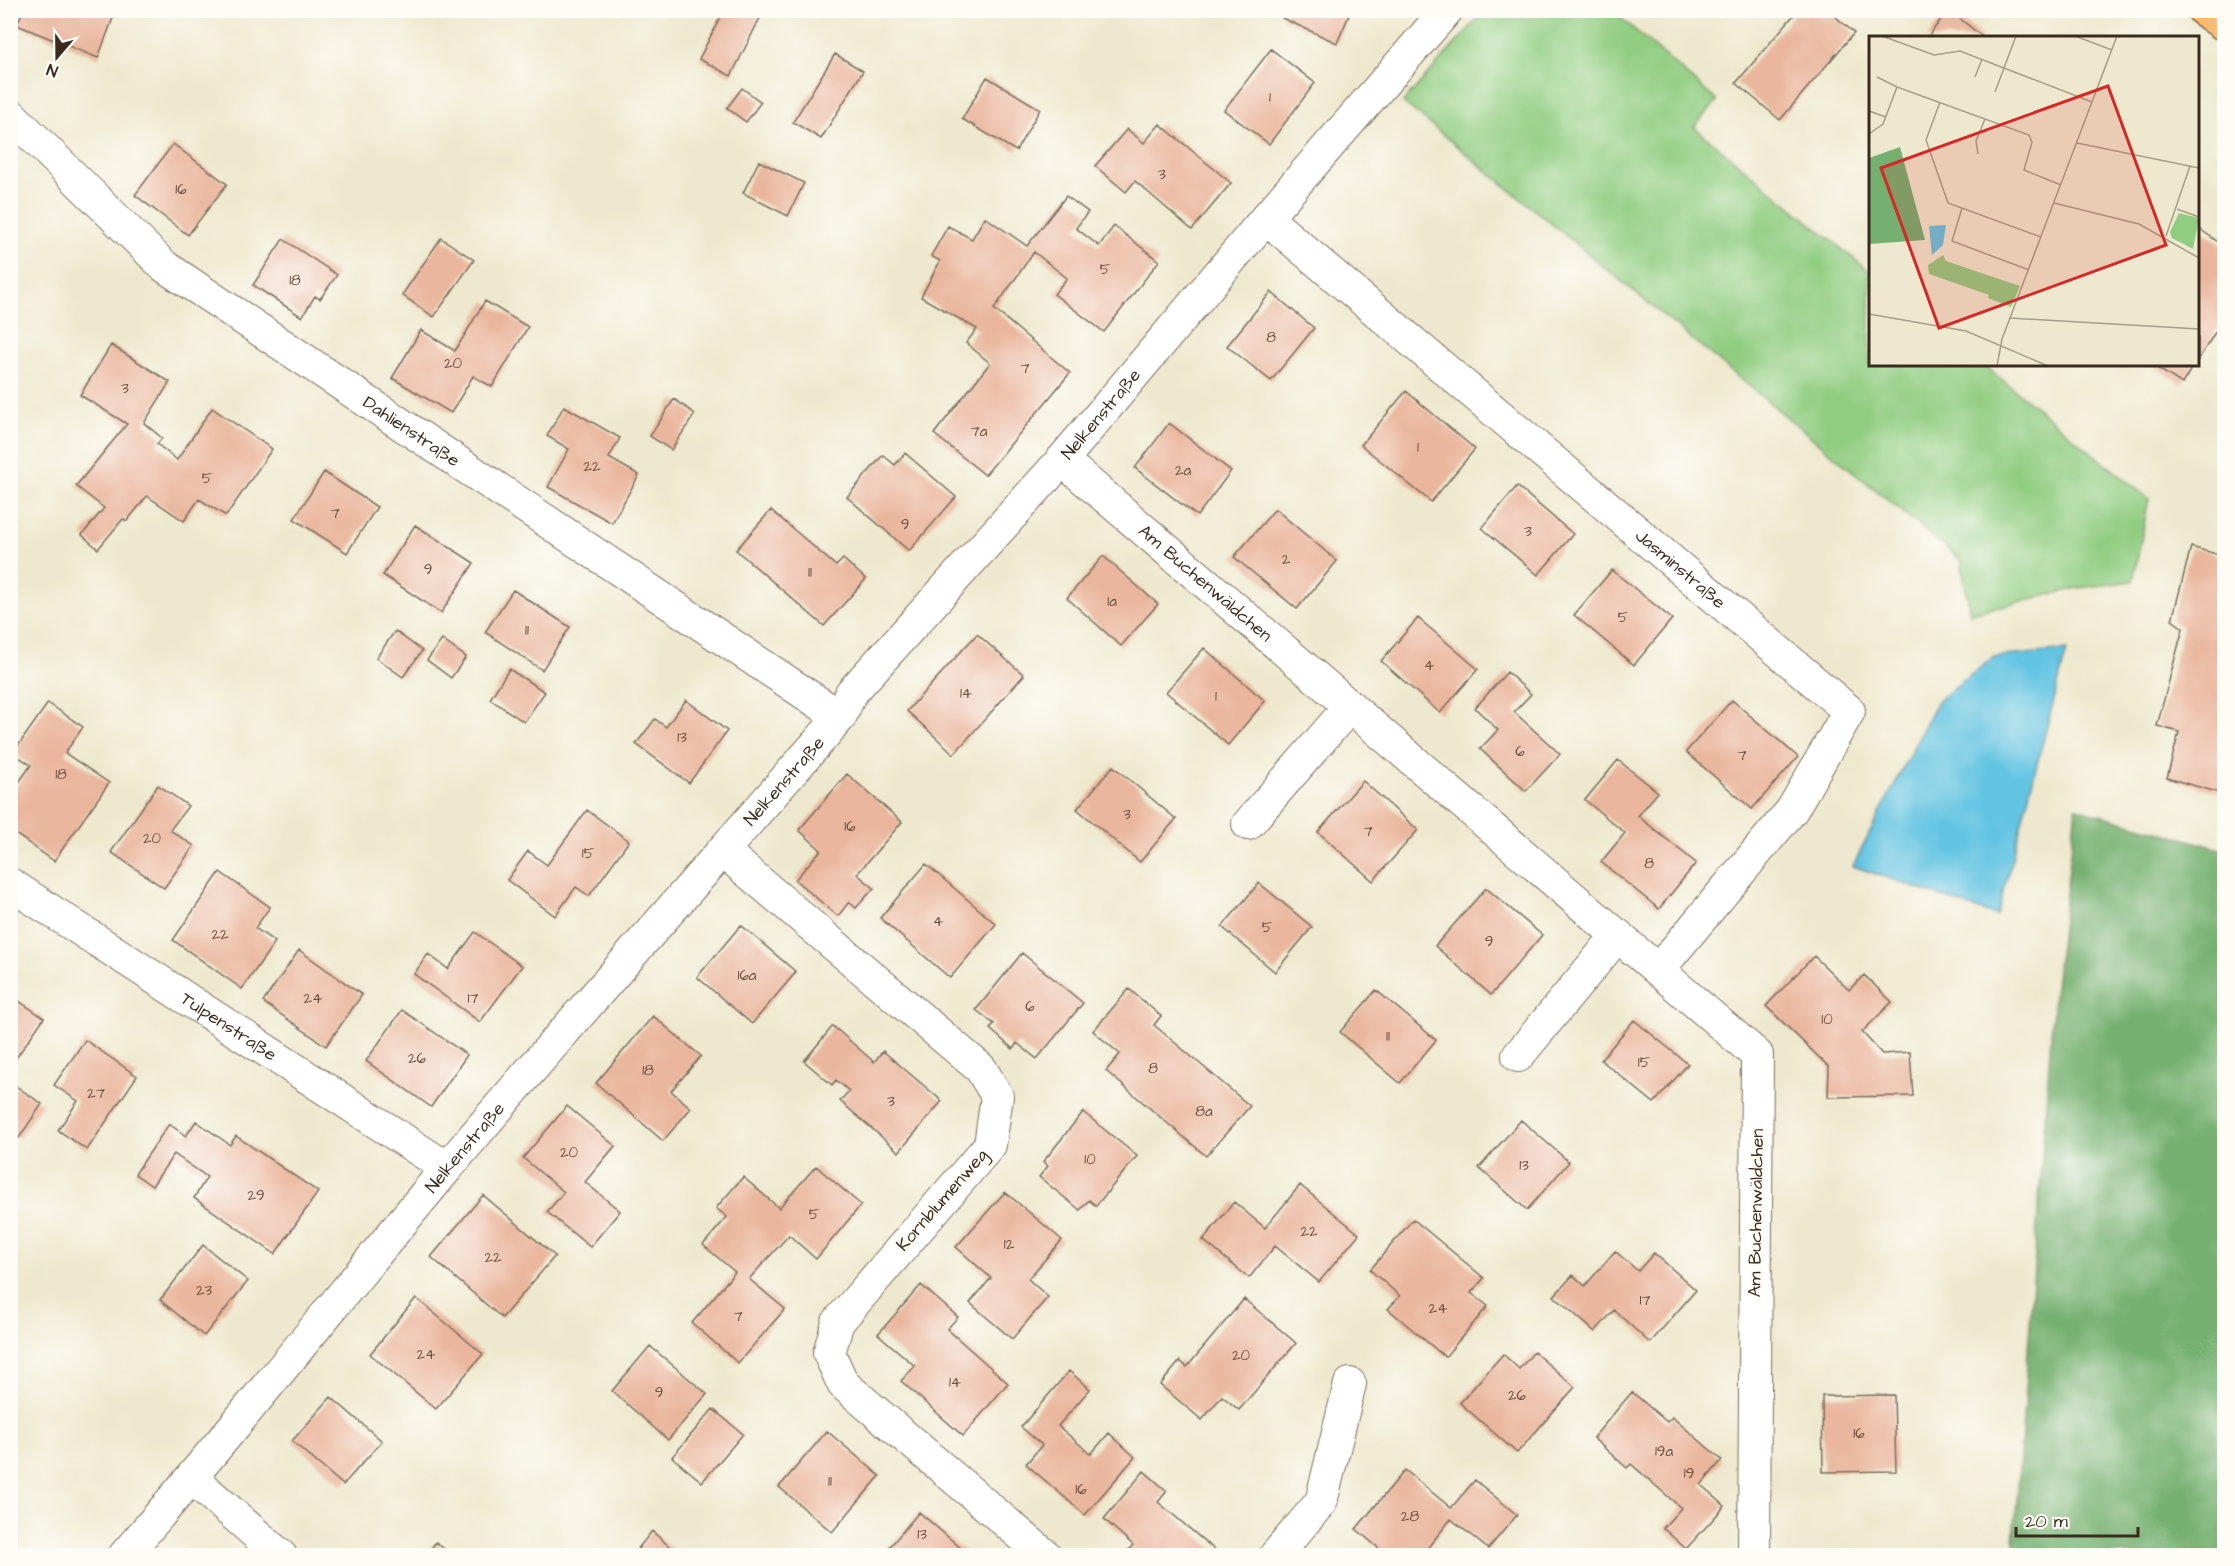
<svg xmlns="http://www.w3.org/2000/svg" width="2235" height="1566" viewBox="0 0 2235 1566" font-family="'Architects Daughter',sans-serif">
  <rect width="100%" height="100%" fill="#fdfcf7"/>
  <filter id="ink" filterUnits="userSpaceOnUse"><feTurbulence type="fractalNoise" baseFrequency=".0167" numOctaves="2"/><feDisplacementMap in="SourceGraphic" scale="12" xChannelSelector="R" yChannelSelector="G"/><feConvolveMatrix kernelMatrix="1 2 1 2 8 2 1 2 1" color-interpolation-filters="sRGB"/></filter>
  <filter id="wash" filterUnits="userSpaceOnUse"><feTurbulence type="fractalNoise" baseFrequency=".008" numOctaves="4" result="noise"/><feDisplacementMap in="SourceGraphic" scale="24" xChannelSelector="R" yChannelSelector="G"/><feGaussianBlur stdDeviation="1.35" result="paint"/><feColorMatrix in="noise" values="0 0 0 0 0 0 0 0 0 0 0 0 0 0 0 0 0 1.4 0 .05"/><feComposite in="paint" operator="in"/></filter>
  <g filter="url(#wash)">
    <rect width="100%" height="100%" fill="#eee9ce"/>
    <path fill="#91cd81" stroke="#667c50" stroke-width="1.5" d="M1485,11H1613L1717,101L1694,127L1870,272V364L1984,365L2149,499L2133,581L2079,588L1970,613L1961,560L1403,102Z"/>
    <path fill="#74b06f" stroke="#586d46" stroke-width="1.5" d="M2076,808L2224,850V1555H2013L2054,995Z"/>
    <path fill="#64c4e2" stroke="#507780" stroke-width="1.5" d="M2067,650L1997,916L1853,866L1937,701L1994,657Z"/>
    <g id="blocks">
      <path fill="#eab69d" d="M23,10H116L98,58L17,25Z
        M724,10H764L731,76L699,59Z
        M1285,10H1345L1350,13L1337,43L1282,18Z
        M1798,10H1828L1854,33L1780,120L1736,83Z
        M1948,10H1949L1984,38H1927Z
        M1271,49L1315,83L1269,144L1224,110Z
        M835,54L863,71L821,139L793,122Z
        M987,77L1040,109L1016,151L962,119Z
        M742,88L761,102L746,122L727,108Z
        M1160,124L1231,183L1192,230L1135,181L1126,192L1095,166L1127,129L1144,143Z
        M173,144L227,184L188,235L135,195Z
        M759,161L804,183L788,216L743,193Z
        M1066,196L1088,212L1076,228L1099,246L1114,226L1159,261L1104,332L1054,294L1067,278L1034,252L994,309L1070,373L985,475L934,434L990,363L966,343L977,329L921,297L940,261L931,256L948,226L972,239L985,217L1027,246Z
        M2198,228L2224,246V318L2198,360Z
        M441,238L474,260L434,317L402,295Z
        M283,239L337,275L320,299L315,296L302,317L253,285Z
        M1271,292L1314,328L1271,381L1227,346Z
        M485,301L528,327L492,387L473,376L451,413L392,378L421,330L455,351Z
        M111,345L170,382L144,423L162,438L157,444L177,460L212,408L272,449L226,516L199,499L184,521L147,496L127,521L123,519L98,549L82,535L104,508L76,486L127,424L80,395Z
        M2151,364H2194L2182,384Z
        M1406,391L1475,449L1431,502L1361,445Z
        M674,399L695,414L671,450L650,436Z
        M564,406L620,438L609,458L639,475L612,523L548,487L569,449L547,436Z
        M1169,423L1231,471L1197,516L1135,468Z
        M905,453L956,497L909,551L847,497L883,455L895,465Z
        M324,472L377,507L347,553L294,519Z
        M1517,486L1573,534L1538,575L1482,528Z
        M1275,509L1337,561L1297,609L1234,557Z
        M771,510L836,566L843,559L866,579L824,626L736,550Z
        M415,525L474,563L441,613L383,575Z
        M2191,547L2224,556V794L2167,778L2179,732L2157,726L2183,628L2172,620Z
        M1103,556L1158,604L1121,646L1067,598Z
        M1612,570L1672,619L1634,665L1574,615Z
        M513,590L570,627L542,670L485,632Z
        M1418,618L1478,669L1440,713L1381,661Z
        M395,631L422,651L403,677L376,658Z
        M977,634L1024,675L954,754L907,711Z
        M442,640L466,657L451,678L427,660Z
        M1204,648L1265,701L1228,745L1166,692Z
        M509,669L545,692L524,722L490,699Z
        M1507,672L1531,694L1514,712L1560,754L1526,791L1480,749L1498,730L1475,708Z
        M686,700L727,731L689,783L636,744L655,719L666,727Z
        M1732,700L1798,757L1752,809L1686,752Z
        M48,703L83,727L65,753L109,783L54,861L10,830V795L31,765L13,753Z
        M1618,760L1658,792L1638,816L1696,863L1659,909L1601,862L1625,833L1585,800Z
        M1113,766L1176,819L1140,862L1077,809Z
        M847,774L902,822L857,874L874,888L856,908L849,902L838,916L795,880L821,850L799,830Z
        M1363,781L1418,830L1373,881L1318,832Z
        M158,785L188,806L170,830L194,846L164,888L111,852Z
        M587,810L629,841L589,896L576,887L555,916L507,880L528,851L547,865Z
        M926,864L996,924L950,978L880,918Z
        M220,872L270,907L255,928L275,942L242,989L173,940Z
        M1259,883L1312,927L1275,972L1222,927Z
        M1486,888L1542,935L1491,995L1435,946Z
        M741,925L796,972L752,1024L697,977Z
        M475,932L522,966L480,1022L414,974L428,954L448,969Z
        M299,950L362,995L326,1046L263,1002Z
        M1022,953L1083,1003L1037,1059L1017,1043L1013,1049L990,1029L994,1024L976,1010Z
        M1814,956L1849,990L1864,975L1892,1002L1862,1032L1882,1054L1910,1052L1913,1096L1828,1097L1829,1067L1766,1006Z
        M1129,989L1161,1016L1154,1025L1250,1106L1206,1156L1106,1071L1120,1054L1093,1031Z
        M1376,990L1436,1040L1400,1083L1340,1032Z
        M10,995L44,1018L14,1061L10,1059Z
        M402,1010L467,1055L431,1107L366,1061Z
        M653,1016L701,1056L671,1091L691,1108L663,1141L596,1083Z
        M1634,1020L1688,1064L1654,1103L1601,1060Z
        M833,1026L874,1062L883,1051L942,1101L899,1152L840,1101L849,1091L836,1080L832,1085L804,1061Z
        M85,1040L137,1076L87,1150L58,1130L78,1101L54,1085Z
        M10,1082L42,1104L19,1138L10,1132Z
        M567,1106L615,1146L585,1182L620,1211L590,1247L547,1212L564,1192L523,1158Z
        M1083,1112L1137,1156L1096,1206L1089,1200L1080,1210L1039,1177L1048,1166L1043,1162Z
        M1521,1120L1569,1162L1527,1210L1479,1168Z
        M196,1121L230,1145L236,1136L318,1192L275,1254L194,1198L207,1177L174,1154L152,1186L135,1174L169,1124L186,1136Z
        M816,1166L861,1205L816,1259L789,1235L749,1279L785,1309L738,1363L692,1323L735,1272L703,1245L727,1217L716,1208L743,1177L779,1208Z
        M1300,1185L1359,1234L1319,1282L1275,1246L1249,1278L1203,1240L1234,1202L1265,1228Z
        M1005,1192L1062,1240L1028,1279L1048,1297L1012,1339L970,1303L991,1278L956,1247Z
        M483,1195L555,1256L502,1318L431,1257Z
        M1413,1219L1484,1278L1471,1293L1488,1306L1445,1357L1388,1309L1400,1296L1370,1270Z
        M203,1245L248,1281L204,1336L160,1300Z
        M1615,1251L1638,1271L1654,1253L1696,1290L1650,1343L1614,1310L1595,1332L1554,1296L1573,1275L1585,1286Z
        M921,1285L958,1317L947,1329L1008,1383L963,1436L901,1381L915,1366L878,1334Z
        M416,1298L483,1354L436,1409L370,1354Z
        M1244,1299L1296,1343L1239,1410L1222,1396L1202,1420L1160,1385L1180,1361L1187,1367Z
        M650,1346L707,1394L668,1440L612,1391Z
        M1534,1352L1575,1387L1517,1453L1460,1403L1503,1354L1519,1369Z
        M1069,1371L1090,1389L1058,1426L1091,1454L1109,1433L1135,1457L1085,1515L1026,1464L1042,1445L1021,1427Z
        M1632,1392L1667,1422L1672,1417L1722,1460L1701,1485L1725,1506L1686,1549L1663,1528L1681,1508L1631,1464L1627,1468L1593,1438Z
        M1894,1395L1896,1471L1823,1472L1822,1396Z
        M331,1397L382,1441L343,1485L292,1441Z
        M713,1409L743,1434L702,1482L672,1457Z
        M827,1431L880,1476L832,1532L779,1487Z
        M1405,1470L1451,1508L1475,1480L1517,1515L1488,1549L1451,1519L1421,1556H1388L1356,1529Z
        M1144,1471L1167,1491L1158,1502L1222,1556H1129L1126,1553L1133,1545L1104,1519Z
        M919,1512L970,1556H882Z
        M652,1531L680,1556H632Z
        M436,1542L452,1556H425Z"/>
    </g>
  </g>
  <g filter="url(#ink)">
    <use href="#blocks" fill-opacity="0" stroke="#7a6d5c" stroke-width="1.5"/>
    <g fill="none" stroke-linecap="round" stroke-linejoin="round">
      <defs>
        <g id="minor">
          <path id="s1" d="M10,114L164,266L840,717"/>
          <path id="s2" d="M1266,218L1849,711L1792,810L1659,969"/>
          <path id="s3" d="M1062,460L1757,1055L1754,1556"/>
          <path d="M1248,824L1350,706"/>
          <path d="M723,851L981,1069L997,1096L990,1145L838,1322L829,1353L843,1384L1046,1556"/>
          <path id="s4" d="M10,884L447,1168"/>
          <path d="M1518,1056L1618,935"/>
          <path d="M192,1478L281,1556"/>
          <path id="s5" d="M124,1556C235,1429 339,1297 447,1168C576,1015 709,867 840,717L851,693L1062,460L1266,218L1447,10"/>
          <path d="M1275,1556L1321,1502L1350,1384"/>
        </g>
        <path id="primary" d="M2204,10L2224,24"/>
      </defs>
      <use href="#minor" stroke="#7a6d5c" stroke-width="34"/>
      <use href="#primary" stroke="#7a6d5c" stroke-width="36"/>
      <use href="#minor" stroke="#fff" stroke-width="32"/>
      <use href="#primary" stroke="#ffbb71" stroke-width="33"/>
    </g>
  </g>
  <g text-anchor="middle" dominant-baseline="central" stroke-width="6" stroke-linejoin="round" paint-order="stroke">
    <g font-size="15" fill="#674d3e">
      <text x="1270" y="97">1</text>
      <text x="1162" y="174">3</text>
      <text x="181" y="189">16</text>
      <text x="1105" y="269">5</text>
      <text x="295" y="280">18</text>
      <text x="1271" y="337">8</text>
      <text x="453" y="363">20</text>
      <text x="1025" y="368">7</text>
      <text x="125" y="388">3</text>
      <text x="979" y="431">7a</text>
      <text x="1418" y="447">1</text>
      <text x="592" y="466">22</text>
      <text x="1183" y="470">2a</text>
      <text x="207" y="478">5</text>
      <text x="335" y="513">7</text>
      <text x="905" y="524">9</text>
      <text x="1528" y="531">3</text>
      <text x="1286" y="559">2</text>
      <text x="428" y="569">9</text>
      <text x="810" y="572">11</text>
      <text x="1112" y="601">1a</text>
      <text x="1623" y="617">5</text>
      <text x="527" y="630">11</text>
      <text x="1429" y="665">4</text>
      <text x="966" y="693">14</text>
      <text x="1216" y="696">1</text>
      <text x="682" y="737">13</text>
      <text x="1520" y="751">6</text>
      <text x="1742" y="755">7</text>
      <text x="61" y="774">18</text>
      <text x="1127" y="814">3</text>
      <text x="850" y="826">16</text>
      <text x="1368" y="831">7</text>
      <text x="152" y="838">20</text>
      <text x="588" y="853">15</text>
      <text x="1649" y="863">8</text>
      <text x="938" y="921">4</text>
      <text x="1267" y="927">5</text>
      <text x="220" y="934">22</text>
      <text x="1489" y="941">9</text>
      <text x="747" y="975">16a</text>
      <text x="313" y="998">24</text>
      <text x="473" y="998">17</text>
      <text x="1030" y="1006">6</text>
      <text x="1827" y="1019">10</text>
      <text x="1388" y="1036">11</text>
      <text x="417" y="1058">26</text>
      <text x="1644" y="1062">15</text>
      <text x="1153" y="1068">8</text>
      <text x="648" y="1070">18</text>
      <text x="96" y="1093">27</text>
      <text x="891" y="1101">3</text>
      <text x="1204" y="1111">8a</text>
      <text x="569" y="1152">20</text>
      <text x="1090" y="1159">10</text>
      <text x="1524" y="1165">13</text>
      <text x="256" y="1195">29</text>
      <text x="814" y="1214">5</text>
      <text x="1309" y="1231">22</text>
      <text x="1009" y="1244">12</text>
      <text x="493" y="1257">22</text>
      <text x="204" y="1290">23</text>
      <text x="1645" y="1300">17</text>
      <text x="1438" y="1308">24</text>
      <text x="738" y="1316">7</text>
      <text x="426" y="1354">24</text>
      <text x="1241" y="1355">20</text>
      <text x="955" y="1382">14</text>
      <text x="659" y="1392">9</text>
      <text x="1517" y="1395">26</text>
      <text x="1859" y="1433">16</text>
      <text x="1664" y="1451">19a</text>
      <text x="1689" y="1473">19</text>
      <text x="830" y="1481">11</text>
      <text x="1081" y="1489">16</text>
      <text x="1410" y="1516">28</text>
      <text x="922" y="1534">13</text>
    </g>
    <g font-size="18" fill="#3b2a1e" stroke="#fdfcf7">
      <text stroke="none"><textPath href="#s5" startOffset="1504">Nelkenstraße</textPath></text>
      <text stroke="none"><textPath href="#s1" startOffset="514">Dahlienstraße</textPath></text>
      <text stroke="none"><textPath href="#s2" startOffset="543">Jasminstraße</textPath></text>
      <text stroke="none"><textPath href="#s3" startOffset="189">Am Buchenwäldchen</textPath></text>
      <text stroke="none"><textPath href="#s5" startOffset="1018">Nelkenstraße</textPath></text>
      <text stroke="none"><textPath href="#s4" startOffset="261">Tulpenstraße</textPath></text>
      <text stroke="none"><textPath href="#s5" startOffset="532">Nelkenstraße</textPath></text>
      <text transform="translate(942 1200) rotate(-49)">Kornblumenweg</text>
      <text transform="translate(1756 1213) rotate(-89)">Am Buchenwäldchen</text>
    </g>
  </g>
  <g transform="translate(1869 36)">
    <rect width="330" height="330" fill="#eee9ce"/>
    <path d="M310,177L330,182L324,213L303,202L301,196ZM74,219L77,225L151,250L142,271L119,262L120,259L60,238L59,229Z" fill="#91cd81"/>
    <path d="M31,111L56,204L0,208V122Z" fill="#74b06f"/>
    <path d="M77,189L74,209L63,219L60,190Z" fill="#64c4e2"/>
    <path fill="none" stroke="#a69d88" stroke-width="1.5" d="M13,0L65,19L91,15L223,66M206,0L243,14M8,41L28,51M106,41L113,23M126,56L147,0M71,66L57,104L79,167L172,201M0,75L17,81M0,98L14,88L28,51L160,99L163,106L155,134L192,149M208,107L330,132M109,118L107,105L116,83M185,167L270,188L330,222M93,172L83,205L160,234M308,173L330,181M297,200L321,130M0,278L97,295L179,330M141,282L330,293M128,330L133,303L248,0"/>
    <path fill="#d62828" fill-opacity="0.15" stroke="#d62828" stroke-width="3" d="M239,50L297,209L70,292L12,132Z"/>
    <rect width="330" height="330" fill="none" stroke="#3b2a1e" stroke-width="3"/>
  </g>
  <rect width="2235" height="1566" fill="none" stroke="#fdfcf7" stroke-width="36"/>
  <g transform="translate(57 57) rotate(200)" stroke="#fdfcf7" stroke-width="4.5" paint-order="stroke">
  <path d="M0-4.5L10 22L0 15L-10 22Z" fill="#3b2a1e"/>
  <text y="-9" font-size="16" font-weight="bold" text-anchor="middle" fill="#3b2a1e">N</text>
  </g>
  <path d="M2016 1527v9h122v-9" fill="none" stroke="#3b2a1e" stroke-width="3"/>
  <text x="2025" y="1527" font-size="18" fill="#3b2a1e" stroke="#fdfcf7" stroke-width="4.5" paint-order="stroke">20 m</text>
</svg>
